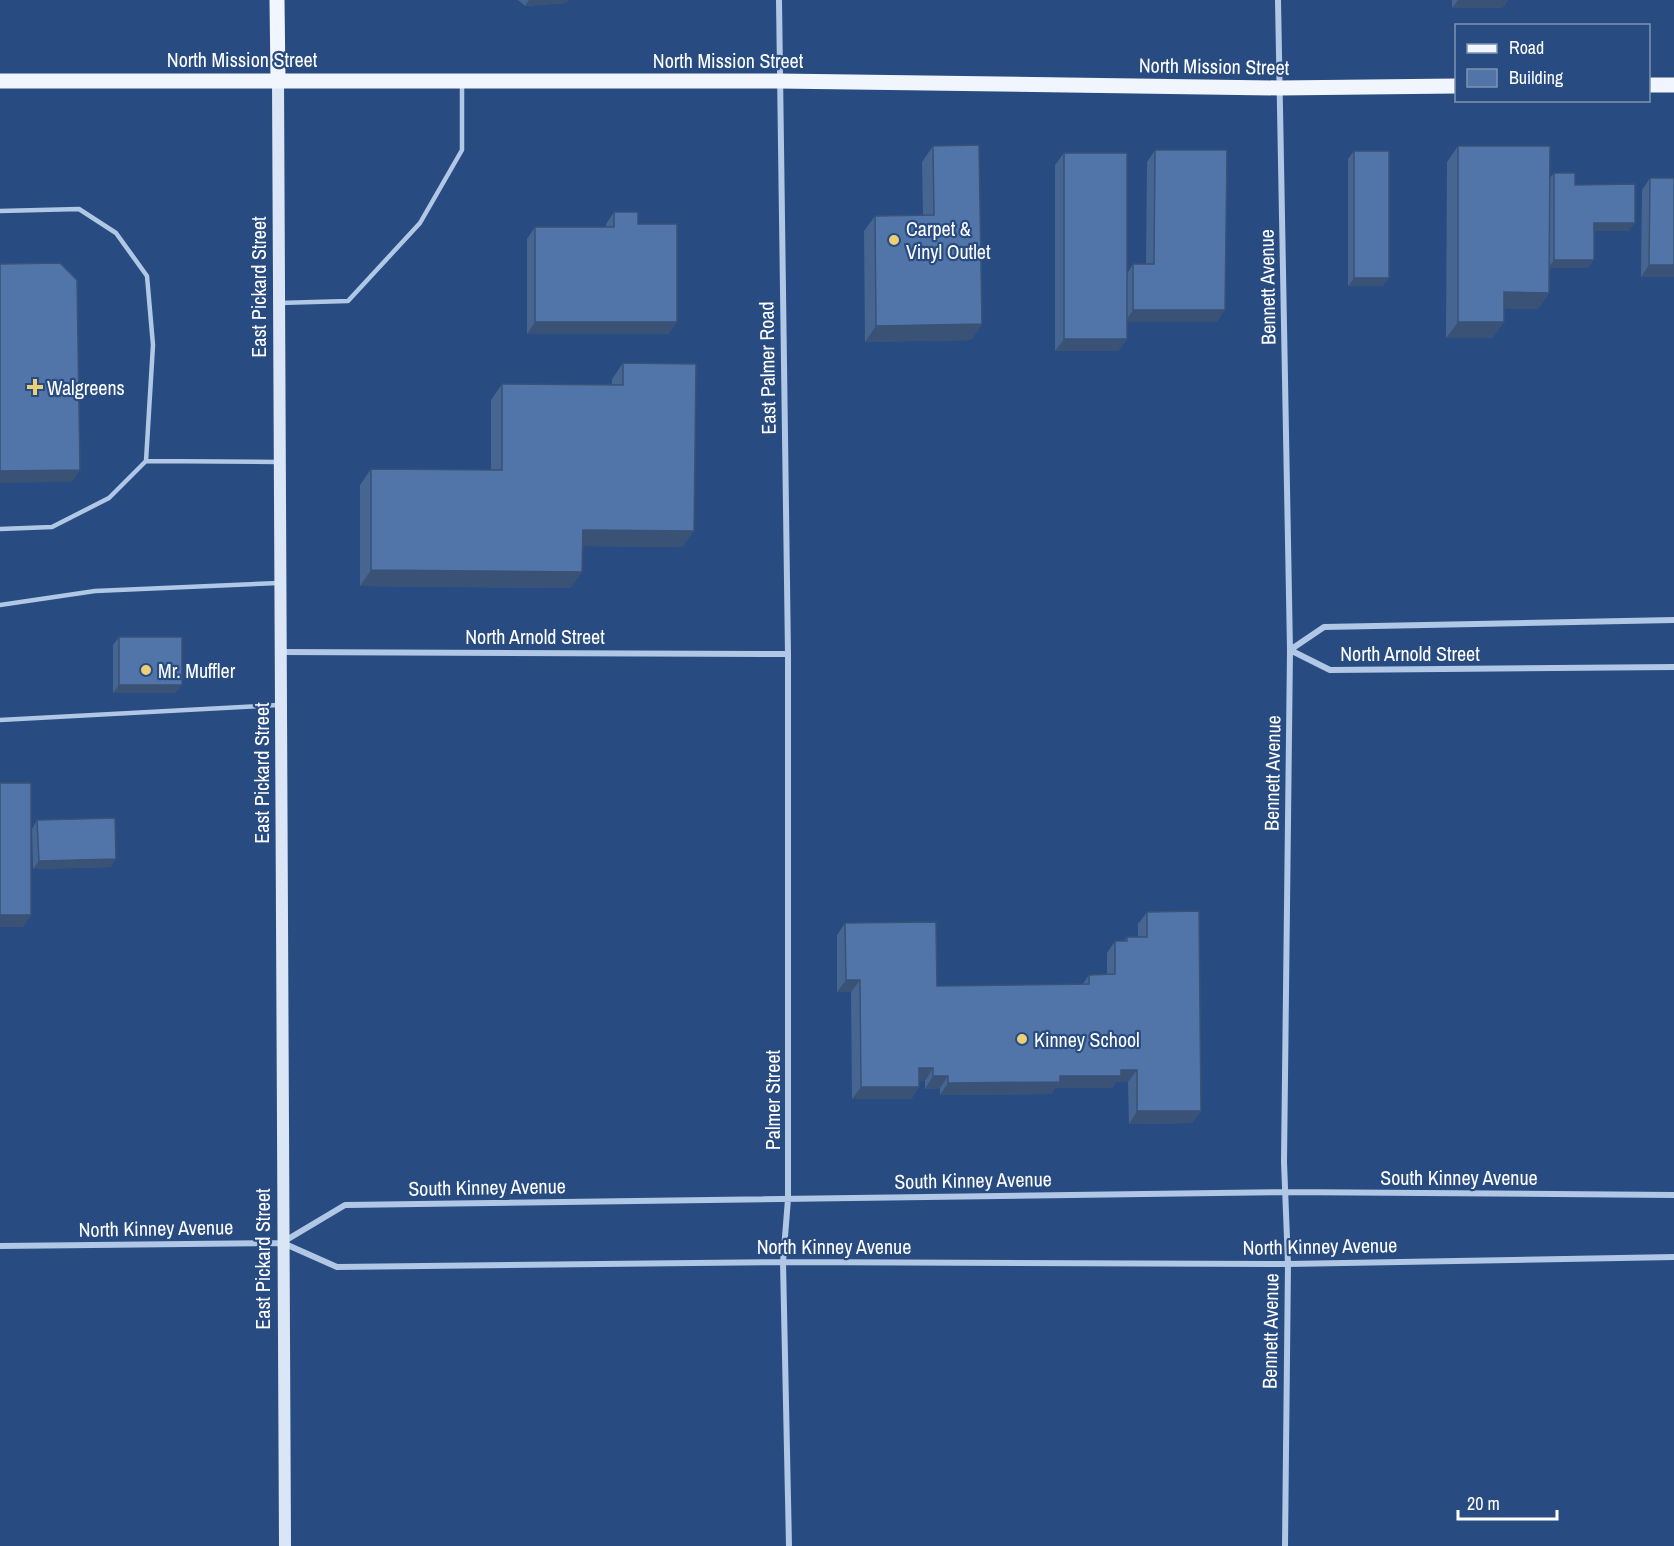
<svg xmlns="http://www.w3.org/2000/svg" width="1674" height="1546" viewBox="0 0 1674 1546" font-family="'Archivo Narrow',sans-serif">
  <rect width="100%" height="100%" fill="#284c81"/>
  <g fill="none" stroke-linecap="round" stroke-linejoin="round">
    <path stroke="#b0c7e6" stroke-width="4.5" d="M0,211L79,209L116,233L147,276L153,345L146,461L278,462
      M279,303L348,301L420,223L462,150V85
      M0,529L52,527L109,498L146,461
      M0,605L95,591L278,583
      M0,720L279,705"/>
    <path stroke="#b0c7e6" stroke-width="6" d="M779,0L788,654V1199L783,1262L789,1546
      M1278,0L1290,650L1284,1162L1288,1264L1285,1546
      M1674,620L1324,627L1290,650L1330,670L1674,667
      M281,652L788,654
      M283,1242L345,1205L1284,1192L1674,1195
      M0,1246L283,1243L337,1267L783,1262L1288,1264L1674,1257"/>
    <path stroke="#dae5f6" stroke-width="12" d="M278,80L285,1546"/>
    <path stroke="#f1f5fd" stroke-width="15" d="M277,0L278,80
      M0,81H779L1279,88L1456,86
      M1648,85H1674"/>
  </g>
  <path fill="#466591" d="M518,0H568L566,3L525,6Z
    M1452,0H1508L1502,8H1452Z
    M933,146L982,324L971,340L865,342L864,231L875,216L923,215L922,162Z
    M1458,146L1549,179L1554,173L1575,185L1629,231H1594L1588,268H1549V293L1538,309L1504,308V322L1492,338H1446L1447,162Z
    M1155,150L1217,322H1127V339L1118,351H1055V165L1064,153L1127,274L1133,264H1146L1147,162Z
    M1354,151L1383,286H1348V159Z
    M1650,178L1674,277H1641L1642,190Z
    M614,212L638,224L669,334H527V239L535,227H606V224Z
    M623,363L683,547L583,546L571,588L360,586V485L371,469L491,470V400L502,384L612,385V379Z
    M119,637L176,693H113V645Z
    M37,820L111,867L33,869L32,829Z
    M1147,912L1201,1111L1192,1123L1129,1124L1128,1082H1116L1112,1088H1055L1051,1094L940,1095V1088L925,1089V1081H919V1087L911,1099H852L851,992H837V935L845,923L937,986L1082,985L1089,975L1107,974V953L1115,941H1124L1127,937H1138V924Z"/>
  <path fill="#395276" d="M529,0H568L566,3L525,6Z
    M1458,0H1508L1502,8H1452Z
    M1594,223H1635L1629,231H1588Z
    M1554,260H1594L1588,268H1548Z
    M1649,265H1674V277H1641Z
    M1354,278H1389L1383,286H1348Z
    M1504,292L1549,293L1538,309L1493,308Z
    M1133,310H1225L1217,322H1125Z
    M535,322H677L669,334H527Z
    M1458,322H1504L1492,338H1446Z
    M982,324L971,340L865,342L876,326Z
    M1064,339H1127L1118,351H1055Z
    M80,470L72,482L0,483V471Z
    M583,530L694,531L683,547L572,546Z
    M371,570L582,572L571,588L360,586Z
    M119,685H182L176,693H113Z
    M116,859L111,867L33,869L39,861Z
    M0,915H31L23,927H0Z
    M846,980H860L851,992H837Z
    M919,1068H933L925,1081H910Z
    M1121,1070H1137L1128,1082H1116L1112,1088H1055L1051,1094L940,1095L948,1083L1060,1076Z
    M933,1076H948L940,1088L925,1089Z
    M861,1087H919L911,1099H852Z
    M1137,1111H1201L1192,1123L1129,1124Z"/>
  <path fill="#5175a9" stroke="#395276" stroke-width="1.5" d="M979,145L982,324L876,326L875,216L934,215L933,146Z
    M1458,146H1550L1549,293L1504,292V322H1458Z
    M1155,150H1227L1225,310H1133V264H1154Z
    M1354,151H1389V278H1354Z
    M1064,153H1127V339H1064Z
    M1554,173H1575V185L1635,184V223H1594V260H1554Z
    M1650,178H1674V265H1649Z
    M614,212H638V224H677V322H535V227H614Z
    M60,263L77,280L80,470L0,471V264Z
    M623,363L696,364L694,531L583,530L582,572L371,570V469L502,470V384L623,385Z
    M119,637H182V685H119Z
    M0,783H31V915H0Z
    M115,818L116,859L39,861L37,820Z
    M1199,911L1201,1111H1137V1070H1121V1076H1060V1082L948,1083V1076H933V1068H919V1087H861L860,980H846L845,923L936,922L937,986L1089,984V975L1115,974V941H1127V937H1147V912Z"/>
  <g fill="#edcf77" stroke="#284c81" stroke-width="2">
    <circle cx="894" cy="240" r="6"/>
    <path d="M32 378h6v6h6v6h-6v6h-6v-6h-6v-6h6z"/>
    <circle cx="146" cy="670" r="6"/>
    <circle cx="1022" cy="1039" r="6"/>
  </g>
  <g text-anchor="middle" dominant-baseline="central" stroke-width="4.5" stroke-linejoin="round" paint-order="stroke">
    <g font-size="20" fill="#fff" stroke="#284c81">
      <text x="242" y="59">North Mission Street</text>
      <text x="728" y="60">North Mission Street</text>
      <text transform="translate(1214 66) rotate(1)">North Mission Street</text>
      <text transform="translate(258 287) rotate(-90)">East Pickard Street</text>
      <text transform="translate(1267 287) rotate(-91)">Bennett Avenue</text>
      <text transform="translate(767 368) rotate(-91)">East Palmer Road</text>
      <text x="535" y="636">North Arnold Street</text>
      <text x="1410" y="653">North Arnold Street</text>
      <text transform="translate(261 773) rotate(-90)">East Pickard Street</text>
      <text transform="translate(1272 773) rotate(-89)">Bennett Avenue</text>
      <text transform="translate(772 1100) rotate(-90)">Palmer Street</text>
      <text x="1459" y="1177">South Kinney Avenue</text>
      <text transform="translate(973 1180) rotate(-1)">South Kinney Avenue</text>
      <text transform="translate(487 1187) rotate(-1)">South Kinney Avenue</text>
      <text transform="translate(156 1228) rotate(-1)">North Kinney Avenue</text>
      <text x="834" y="1246">North Kinney Avenue</text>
      <text transform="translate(1320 1246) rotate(-1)">North Kinney Avenue</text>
      <text transform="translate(262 1259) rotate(-90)">East Pickard Street</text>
      <text transform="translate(1270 1331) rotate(-89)">Bennett Avenue</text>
    </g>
    <g font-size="20" fill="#fff" stroke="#284c81" text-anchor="start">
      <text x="906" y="228">Carpet &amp;<tspan x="906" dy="23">Vinyl Outlet</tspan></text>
      <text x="47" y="387">Walgreens</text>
      <text x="158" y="670">Mr. Muffler</text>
      <text x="1034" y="1039">Kinney School</text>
    </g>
  </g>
  <rect x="1455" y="24" width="195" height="78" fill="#284c81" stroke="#7e94b3" stroke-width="1.5"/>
  <rect x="1467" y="44" width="30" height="9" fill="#f1f5fd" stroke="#7e94b3" stroke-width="1.5"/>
  <text x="1509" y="54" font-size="18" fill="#ffffff">Road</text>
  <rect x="1467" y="69" width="30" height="18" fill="#5175a9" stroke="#7e94b3" stroke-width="1.5"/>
  <text x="1509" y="84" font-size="18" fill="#ffffff">Building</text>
  <path d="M1458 1510v9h99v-9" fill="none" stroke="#ffffff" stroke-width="3"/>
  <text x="1467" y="1510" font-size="18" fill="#ffffff" stroke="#284c81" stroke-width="4.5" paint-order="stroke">20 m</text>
</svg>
